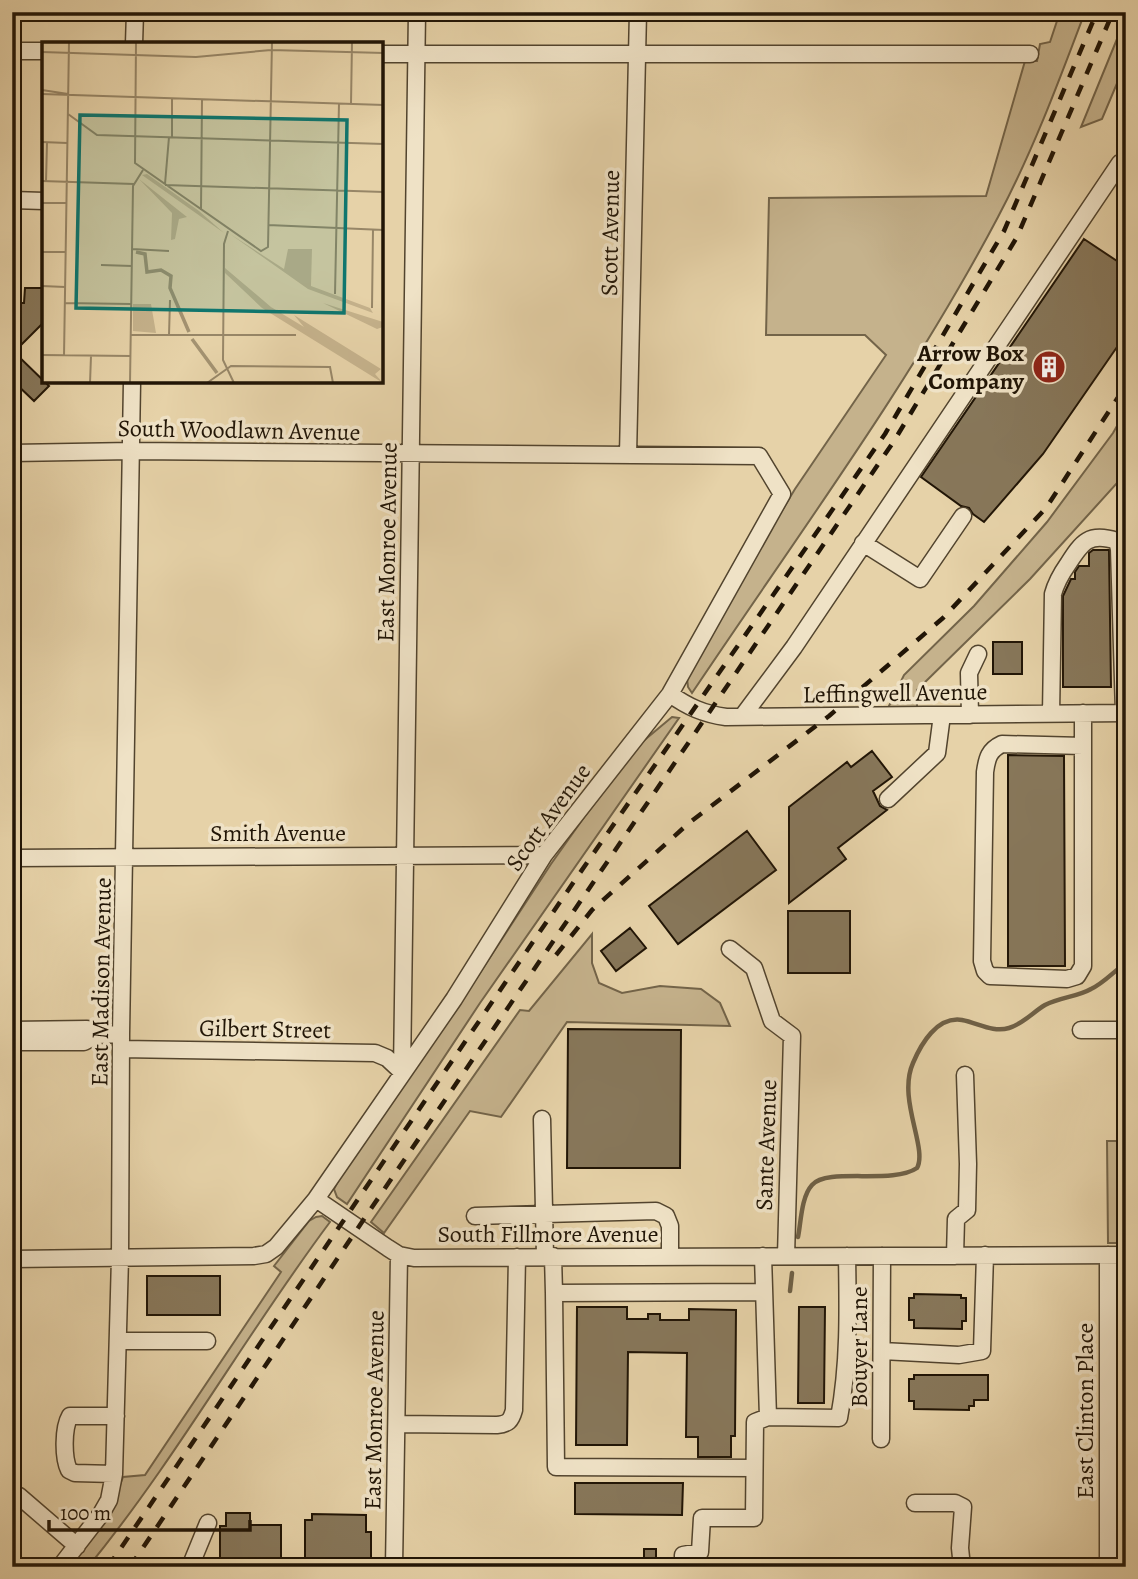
<svg xmlns="http://www.w3.org/2000/svg" width="1138" height="1579" viewBox="0 0 1138 1579" font-family="Alegreya,serif">
  <rect width="100%" height="100%" fill="#e6d2a8"/>
  <filter id="stains"><feTurbulence type="fractalNoise" baseFrequency=".00286" numOctaves="4"/><feColorMatrix values="0 0 0 0 .2 0 0 0 0 .09 0 0 0 0 .02 0 0 0 .5 -.17"/></filter>
  <radialGradient id="worn" r=".72"><stop offset=".6" stop-color="#630" stop-opacity="0"/><stop offset="1" stop-color="#630" stop-opacity=".3"/></radialGradient>
  <path fill="#c5b28c" stroke="#736449" stroke-width="2" d="M1060,12H1085C1059,81 1033,151 998,217C910,384 797,536 692,693L688,687L687,678L743,575L795,489L886,355L865,335H766L769,198L986,196L1025,61H1037L1040,44L1050,42Z
    M1126,17V62L1102,119L1081,127Z
    M1126,410V467L1118,482L1030,579L917,690V708H888L904,675L974,606L1047,522L1113,433Z
    M672,717L679,718L480,1003L347,1204L337,1197L334,1189L340,1177L402,1083L449,1020L551,864L585,816L641,743Z
    M592,934V963L599,983L622,993L660,986L701,989L720,1003L730,1026L567,1022L501,1117L470,1111L384,1233L371,1222L520,1010L529,1011Z
    M1107,1141H1126V1243H1108Z
    M322,1216L330,1222C246,1334 177,1458 88,1567H67L112,1507L123,1477L145,1475L281,1272L274,1266L309,1221L316,1217Z"/>
  <g fill="none" stroke-linecap="round" stroke-linejoin="round">
    <path stroke="#6f6046" stroke-width="4.5" d="M798,1237C801,1223 801,1197 812,1185C828,1167 892,1185 917,1168C928,1148 897,1099 913,1063C921,1044 937,1016 962,1020C978,1023 993,1033 1009,1028C1023,1024 1033,1012 1045,1005C1060,997 1077,997 1091,989C1104,983 1114,971 1126,963
      M790,1291L792,1273"/>
  </g>
  <path fill="#87775a" stroke="#211506" stroke-width="2" d="M1084,239L1126,267V334L1043,454L984,522L973,514L969,508L961,506L921,477Z
    M25,288H44V322L14,352L49,386L34,401L12,380V303H24Z
    M1093,550H1109L1111,687H1063V596L1071,579H1075V572L1079,566H1089V553Z
    M993,642H1022V674H993Z
    M872,751L892,777L873,791L880,806L887,810L838,848L846,859L789,903V807L847,762L851,767Z
    M1008,755L1064,756L1065,966H1008Z
    M747,831L776,870L678,944L649,906Z
    M788,911H850V973H788Z
    M630,928L646,948L616,971L601,951Z
    M568,1029L681,1030L680,1168H567Z
    M147,1276H220V1315H147Z
    M914,1294L961,1295V1298H966V1321H962V1329L914,1328V1320H909V1298H914Z
    M577,1307H627V1319H648V1314H660V1320H689V1309L736,1310L735,1436H731V1457H698V1437H686L687,1353L628,1352L627,1445H576Z
    M799,1307H825L824,1403H798Z
    M914,1375H988V1400H974V1406H969V1410L914,1409V1401H909V1379H914Z
    M575,1483H683L682,1515L575,1514Z
    M226,1513H250V1525H281V1567H220V1526H226Z
    M312,1514L366,1515V1532H371V1567H305V1520H312Z
    M644,1549H656V1567H644Z"/>
  <g fill="none" stroke-linecap="round" stroke-linejoin="round">
    <defs>
      <path id="minor" d="M134,44L135,12
        M12,51H44
        M382,54H1030
        M12,200L44,201
        M12,453L132,451L759,456L782,494L670,694L544,855L454,999L316,1199L276,1247L266,1254L254,1256L12,1259
        M628,455L638,12
        M863,543L920,579L963,516
        M670,694C688,707 704,714 726,717L1126,713
        M1083,713V966L1077,976L1067,979L990,976L985,971L982,961L985,772C987,758 989,750 1002,744L1083,746
        M1051,714L1053,594C1056,583 1061,574 1068,564C1082,542 1089,532 1117,541L1119,549L1124,713
        M970,715L969,673L978,654
        M742,717L794,647L1120,163L1126,166
        M888,799L937,753L942,715
        M12,858L544,855
        M730,949L754,968L772,1021L792,1036L786,1256
        M12,1030L87,1029L97,1035
        M1081,1030H1126
        M12,1042H84L97,1035L121,1034
        M121,1049L375,1053L387,1058L402,1072
        M402,1072L417,12
        M542,1119L545,1256
        M316,1199L388,1248L399,1255L414,1258L1126,1255
        M475,1216L656,1211L666,1216L670,1226V1256
        M553,1256L554,1293L764,1292
        M763,1256L768,1417L839,1418C849,1365 848,1310 847,1256
        M955,1256L956,1219L967,1210L968,1164L965,1075
        M554,1293L556,1467L754,1468
        M118,1341H207
        M882,1351L959,1355L982,1351L985,1255
        M397,1424L497,1425C508,1424 511,1421 514,1410L517,1257
        M881,1439L882,1256
        M114,1474L75,1473L69,1470C63,1458 63,1428 70,1416H116
        M12,1495L19,1496L77,1546
        M915,1503H955L963,1507L960,1548L962,1567
        M60,1567L101,1514L109,1500L114,1474L120,1258L121,1034L132,382
        M190,1567L208,1523
        M394,1567L399,1255
        M683,1567V1555L700,1552L702,1518H754L755,1422L768,1417
        M1108,1567V1255"/>
    </defs>
    <use href="#minor" stroke="#52442e" stroke-width="19"/>
    <use href="#minor" stroke="#efe2c6" stroke-width="16"/>
    <path stroke="#211506" stroke-width="4.5" stroke-dasharray="12 12" stroke-linecap="butt" d="M556,955L592,910L689,823L829,716L943,618L1046,508L1126,385
      M108,1567L575,880L885,434L1004,231L1097,12
      M130,1567L366,1216L894,441L1017,237L1113,12"/>
  </g>
  <defs>
    <symbol id="building-disc" viewBox="-11 -11 22 22"><circle r="9.5" fill="#8f2418" stroke="#efe2c6"/><path d="M-4-6H4V6H1V3H-1V6H-4ZM-2.5-4.3h1.7v1.8h-1.7ZM.8-4.3h1.7v1.8H.8ZM-2.5-1h1.7V.8h-1.7ZM.8-1h1.7V.8H.8Z" fill="#fff"/></symbol>
  </defs>
  <g fill-rule="evenodd">
    <use href="#building-disc" x="1030" y="348" width="38" height="38"/>
  </g>
  <g text-anchor="middle" dominant-baseline="central" stroke-width="7" stroke-linejoin="round" paint-order="stroke">
    <g font-size="24" fill="#211506" stroke="#efe2c6">
      <text transform="translate(610 233) rotate(-89)">Scott Avenue</text>
      <text transform="translate(239 430) rotate(1)">South Woodlawn Avenue</text>
      <text transform="translate(387 542) rotate(-89)">East Monroe Avenue</text>
      <text transform="translate(895 693) rotate(-1)">Leffingwell Avenue</text>
      <text transform="translate(548 817) rotate(-54)">Scott Avenue</text>
      <text x="278" y="833">Smith Avenue</text>
      <text transform="translate(101 982) rotate(-89)">East Madison Avenue</text>
      <text transform="translate(265 1029) rotate(1)">Gilbert Street</text>
      <text transform="translate(766 1145) rotate(-88)">Sante Avenue</text>
      <text x="548" y="1234">South Fillmore Avenue</text>
      <text transform="translate(859 1347) rotate(-90)">Bouyer Lane</text>
      <text transform="translate(374 1410) rotate(-89)">East Monroe Avenue</text>
      <text transform="translate(1085 1411) rotate(-90)">East Clinton Place</text>
    </g>
    <g font-size="24" font-weight="bold" fill="#211506" stroke="#efe2c6" text-anchor="end">
      <text x="1024" y="353">Arrow Box<tspan x="1024" dy="28">Company</tspan></text>
    </g>
  </g>
  <g transform="translate(42 42)">
    <rect width="341" height="341" fill="#e6d2a8"/>
    <path d="M105,132L157,169L182,191L100,133ZM97,137L145,175L137,177L133,197L129,198L130,171ZM188,192L242,227L246,207H270L269,244L328,266L331,271L266,247ZM183,226L229,265L262,285L252,273L339,327L333,332L341,341L220,266L183,231ZM281,261L341,280V285L335,287ZM91,262H109L114,291L91,289Z" fill="#c5b28c"/>
    <path fill="none" stroke="#a39271" stroke-width="3.5" d="M94,210L103,212L105,230L119,228L129,234L128,246L147,290M150,297L175,331"/>
    <path fill="none" stroke="#978667" stroke-width="2" d="M94,0L93,121L219,209L226,205L230,0M0,10L154,15L229,8L342,11M0,48L26,52M0,52L342,63M130,56V95M309,62L310,0M26,72L55,93L342,102M0,100L25,101M0,139L92,142M4,139L5,101M123,142L127,95M123,143L342,150M0,161H25M159,168L160,57M226,183L342,188M186,189L182,202L181,318L192,341M90,207L127,209M0,210H24M59,223L90,224M0,244L23,245M293,252L297,61M22,261L89,262M330,266L331,187M89,293H254M127,293L128,258M0,313L89,314M22,314L27,0M48,341L49,314M88,341L91,144L101,128M165,341L189,324L288,325L291,341"/>
    <path fill="#0f766e" fill-opacity="0.15" stroke="#0f766e" stroke-width="3.5" d="M38,73L305,78L302,271L34,266Z"/>
    <rect width="341" height="341" fill="none" stroke="#211506" stroke-width="3.5"/>
  </g>
  <rect width="1138" height="1579" fill="none" stroke="#e6d2a8" stroke-width="42"/>
  <rect x="14" y="14" width="1110" height="1551" fill="none" stroke="#211506" stroke-width="3.5"/>
  <rect x="21" y="21" width="1096" height="1537" fill="none" stroke="#211506" stroke-width="2"/>
  <path d="M49 1520v10h201v-10" fill="none" stroke="#211506" stroke-width="3.5"/>
  <text x="60" y="1520" font-size="21" fill="#211506" stroke="#efe2c6" stroke-width="5" paint-order="stroke">100 m</text>
  <rect width="100%" height="100%" filter="url(#stains)"/>
  <rect width="100%" height="100%" fill="url(#worn)"/>
</svg>
